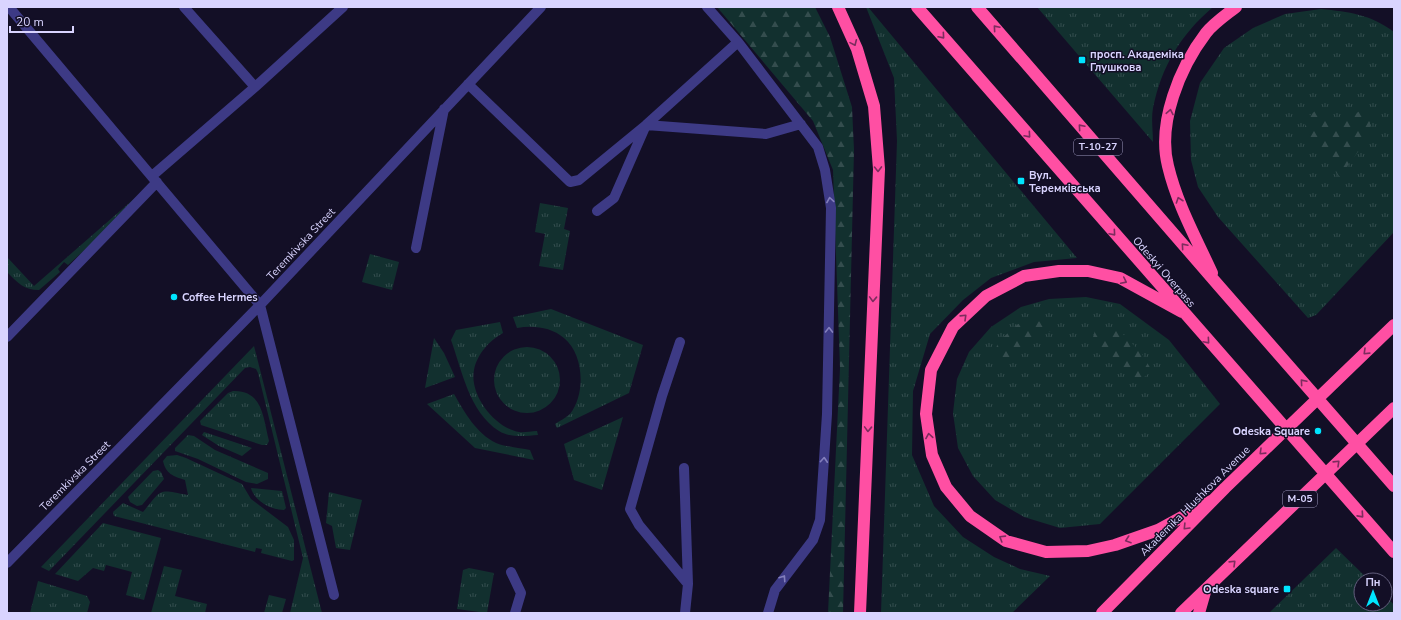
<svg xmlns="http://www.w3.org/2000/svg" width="1401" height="620" viewBox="0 0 1401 620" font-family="'Nunito Sans',sans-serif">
  <defs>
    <pattern id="grass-tufts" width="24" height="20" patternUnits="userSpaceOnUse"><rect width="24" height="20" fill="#12302f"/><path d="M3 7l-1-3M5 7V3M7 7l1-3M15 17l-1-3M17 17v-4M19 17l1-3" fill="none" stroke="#344d4e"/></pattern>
    <pattern id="forest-firs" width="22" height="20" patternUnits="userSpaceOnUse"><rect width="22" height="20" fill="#12302f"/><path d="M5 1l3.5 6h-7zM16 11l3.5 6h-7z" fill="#344d4e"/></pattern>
  </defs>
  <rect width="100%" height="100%" fill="#130f26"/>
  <path fill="url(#grass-tufts)" d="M866,7H868L1077,258L1034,262L991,278L963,300L930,334L913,391L912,455L934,506L963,537L994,557L1020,569L1050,576L1012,613H881L897,141L894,78Z
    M1037,7H1213C1181,34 1161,67 1153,108C1151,119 1153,131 1153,142Z
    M1321,9C1349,12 1370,14 1394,32V232L1316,315L1308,318L1218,217L1198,187L1191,160L1190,121L1200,83L1224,48L1253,28L1285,14Z
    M136,197V203L68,265L64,262L58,269L60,272L39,290C24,290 18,283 7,272V257L34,286Z
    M540,203L568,208L564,229L570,231L563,270L539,266L545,234L535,232Z
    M370,254L399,262L392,290L362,282Z
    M1086,297L1120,304L1169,340L1220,404L1100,524L1060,528L1024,517L995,500L973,476L958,448L953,413L957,379L969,352L991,327L1021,307L1049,299Z
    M551,309L643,345L629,393L557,428L555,424C559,421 566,418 570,414C586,394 584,354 564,338C551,327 533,325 517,328L513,317Z
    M500,322L503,333C490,340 477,354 474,370C469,395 495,428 519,432C524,433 531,431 537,431L538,435C525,436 510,438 499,431C469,412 462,370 451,340L456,330Z
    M434,338L444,353L455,377L425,388Z
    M254,346L322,613H290L303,558L258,373L256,369L250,367L245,368L49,571L41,567Z
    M494 380a33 33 0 1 1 66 0a33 33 0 1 1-66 0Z
    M233,391C263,390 263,418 269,441L267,445H262L201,425L200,421L228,393Z
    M454,394C465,413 476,433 496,443C506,447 520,448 530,450L534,460L475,448L427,404Z
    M623,417L602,490L574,480L564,444Z
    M204,432L252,448L242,456L219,446L202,435Z
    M188,435L194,436L215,450L268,473V479L257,484L246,482L198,459L175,451V448Z
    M177,455L186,458L242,484L251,499L288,527L294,540V560L292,561L261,553L262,549L256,548L255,552L114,516L113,512L123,503L143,512C163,488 157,489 188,495L185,480C173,476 166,474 163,461L167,456Z
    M158,470L161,472L164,479L142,505L137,506L130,502L128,497L153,471Z
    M251,488L282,491L286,508L284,510C272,510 254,501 251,488Z
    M329,492L362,500L350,550L336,548L332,526L326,523Z
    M103,523L161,538L144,600L126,595L132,572L106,565L104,571L93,568L78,581L55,574Z
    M1336,548L1369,580H1361V604H1385V595L1394,605V613H1269Z
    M164,566L182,570L175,596L207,604L205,613H151Z
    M469,568L494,573L487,613L457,609L463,570Z
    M38,581L87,596L90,602L87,613H30Z
    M269,595L286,599L282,613H264Z"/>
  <path fill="url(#forest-firs)" d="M717,7H815L830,37L852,107L854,150L843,613H828L840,368L833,170L813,121Z
    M1361,110L1370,117V136L1339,177L1323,153L1305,136V120L1315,111L1339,125Z
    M1041,321L1051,331L1022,345L1006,364L993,359L998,342L1018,324Z
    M1096,327L1117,328L1142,354L1152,371L1136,383L1127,372L1104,360L1091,344Z"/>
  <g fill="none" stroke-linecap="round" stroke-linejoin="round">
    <path stroke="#3d3a85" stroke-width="10" d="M9,7L260,305L334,595
      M184,7L255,87L343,7
      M707,7L738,42L818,147L825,170L831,208L827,414L820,520L813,540L775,590L768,613
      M468,84L570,182L579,180L646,125L738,42
      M152,176L255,87
      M597,211L614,198L646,125L766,134L801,124
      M416,248L444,109
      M7,337L157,182
      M680,342L662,396L630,509L639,525L688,584
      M684,468L688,584L685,613
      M7,563L260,305L541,7
      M511,572L521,593L515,613"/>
    <path stroke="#ff4fa3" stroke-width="12" d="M838,7L857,49L874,106L879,169L860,613
      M917,7L1394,552
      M977,7L1219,286L1394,486
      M1212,273C1196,238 1177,204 1168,166C1157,123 1180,67 1206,33C1214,23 1226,15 1236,7
      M1182,312L1120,278L1088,271H1059L1024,276L986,296L953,327L931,370L926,414L932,455L946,487L970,516L1006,541L1046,552L1088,551L1115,545L1158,530L1213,500
      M1102,613L1225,488L1394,325
      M1181,613L1394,408
      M1199,613L1205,592"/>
  </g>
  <defs><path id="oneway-chevron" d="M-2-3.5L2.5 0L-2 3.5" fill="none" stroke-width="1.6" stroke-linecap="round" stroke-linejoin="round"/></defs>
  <g stroke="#7d2c5e">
    <use href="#oneway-chevron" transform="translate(996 28) rotate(-131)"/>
    <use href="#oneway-chevron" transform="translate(942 36) rotate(49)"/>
    <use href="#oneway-chevron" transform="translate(854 43) rotate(66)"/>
    <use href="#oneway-chevron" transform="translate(1170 112) rotate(-79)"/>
    <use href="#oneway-chevron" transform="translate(1081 127) rotate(-131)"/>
    <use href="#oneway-chevron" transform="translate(1028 135) rotate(49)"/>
    <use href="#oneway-chevron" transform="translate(878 169) rotate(89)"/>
    <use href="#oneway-chevron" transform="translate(1179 200) rotate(-109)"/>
    <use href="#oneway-chevron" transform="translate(1113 233) rotate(49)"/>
    <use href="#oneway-chevron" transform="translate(1184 246) rotate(-131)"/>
    <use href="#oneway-chevron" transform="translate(1124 281) rotate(26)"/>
    <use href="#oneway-chevron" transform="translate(873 299) rotate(92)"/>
    <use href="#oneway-chevron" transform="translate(964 317) rotate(-44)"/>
    <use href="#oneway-chevron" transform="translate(1207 341) rotate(49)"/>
    <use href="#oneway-chevron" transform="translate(1366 352) rotate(136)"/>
    <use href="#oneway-chevron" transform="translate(1303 382) rotate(-131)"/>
    <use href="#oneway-chevron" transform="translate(868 429) rotate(92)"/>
    <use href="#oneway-chevron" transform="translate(929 436) rotate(-99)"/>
    <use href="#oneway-chevron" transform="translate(1262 452) rotate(136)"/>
    <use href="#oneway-chevron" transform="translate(1337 463) rotate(-44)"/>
    <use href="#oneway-chevron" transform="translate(1361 515) rotate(48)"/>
    <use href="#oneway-chevron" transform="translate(1186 527) rotate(134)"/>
    <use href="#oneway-chevron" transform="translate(1002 538) rotate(-148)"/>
    <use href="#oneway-chevron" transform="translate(1128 540) rotate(161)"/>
    <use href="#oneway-chevron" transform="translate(1233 563) rotate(-44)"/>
  </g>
  <g stroke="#837fbc">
    <use href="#oneway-chevron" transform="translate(830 200) rotate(-99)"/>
    <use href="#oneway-chevron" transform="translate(829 330) rotate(-89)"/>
    <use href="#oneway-chevron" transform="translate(824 460) rotate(-86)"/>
    <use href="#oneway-chevron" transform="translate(783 578) rotate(-56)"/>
  </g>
  <g fill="#00e5ff" stroke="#130f26" stroke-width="1.5">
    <rect x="1078" y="56" width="8" height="8" rx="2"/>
    <rect x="1017" y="177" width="8" height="8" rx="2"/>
    <circle cx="174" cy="297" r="4"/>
    <circle cx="1318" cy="431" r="4"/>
    <rect x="1283" y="585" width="8" height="8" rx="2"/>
  </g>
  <g text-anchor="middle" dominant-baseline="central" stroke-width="3" stroke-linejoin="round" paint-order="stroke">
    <g fill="#130f26" stroke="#9e99be" stroke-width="1">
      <rect x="1074" y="139" width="48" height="16" rx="3"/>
      <rect x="1283" y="491" width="34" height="16" rx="3"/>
    </g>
    <g font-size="10" font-weight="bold" fill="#d9d4ff">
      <text x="1098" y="147">Т-10-27</text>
      <text x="1300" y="499">М-05</text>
    </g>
    <g font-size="11" font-weight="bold" fill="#d9d4ff" stroke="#130f26" text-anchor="start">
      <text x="1090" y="54">просп. Академіка<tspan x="1090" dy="13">Глушкова</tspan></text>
      <text x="1029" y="175">Вул.<tspan x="1029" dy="13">Теремківська</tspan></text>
      <text x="182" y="297">Coffee Hermes</text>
      <text x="1310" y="431" text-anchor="end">Odeska Square</text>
      <text x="1279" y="589" text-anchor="end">Odeska square</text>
    </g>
    <g font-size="11" fill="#d9d4ff" stroke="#130f26">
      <text transform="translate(301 244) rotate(-47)">Teremkivska Street</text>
      <text transform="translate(1164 272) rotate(49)">Odeskyi Overpass</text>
      <text transform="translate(75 476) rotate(-45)">Teremkivska Street</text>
      <text transform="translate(1195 501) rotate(-45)">Akademika Hlushkova Avenue</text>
    </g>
  </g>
  <rect width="1401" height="620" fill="none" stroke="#d9d4ff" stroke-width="16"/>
  <g transform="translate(1373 592)"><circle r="19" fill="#130f26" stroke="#625e7d"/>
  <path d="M0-3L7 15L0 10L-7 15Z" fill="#00e5ff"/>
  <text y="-6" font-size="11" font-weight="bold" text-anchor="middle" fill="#d9d4ff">Пн</text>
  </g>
  <path d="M10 26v6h63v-6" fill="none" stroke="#d9d4ff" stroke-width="2"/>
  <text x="16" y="26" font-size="12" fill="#d9d4ff" stroke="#130f26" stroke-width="3" paint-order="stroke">20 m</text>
</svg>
